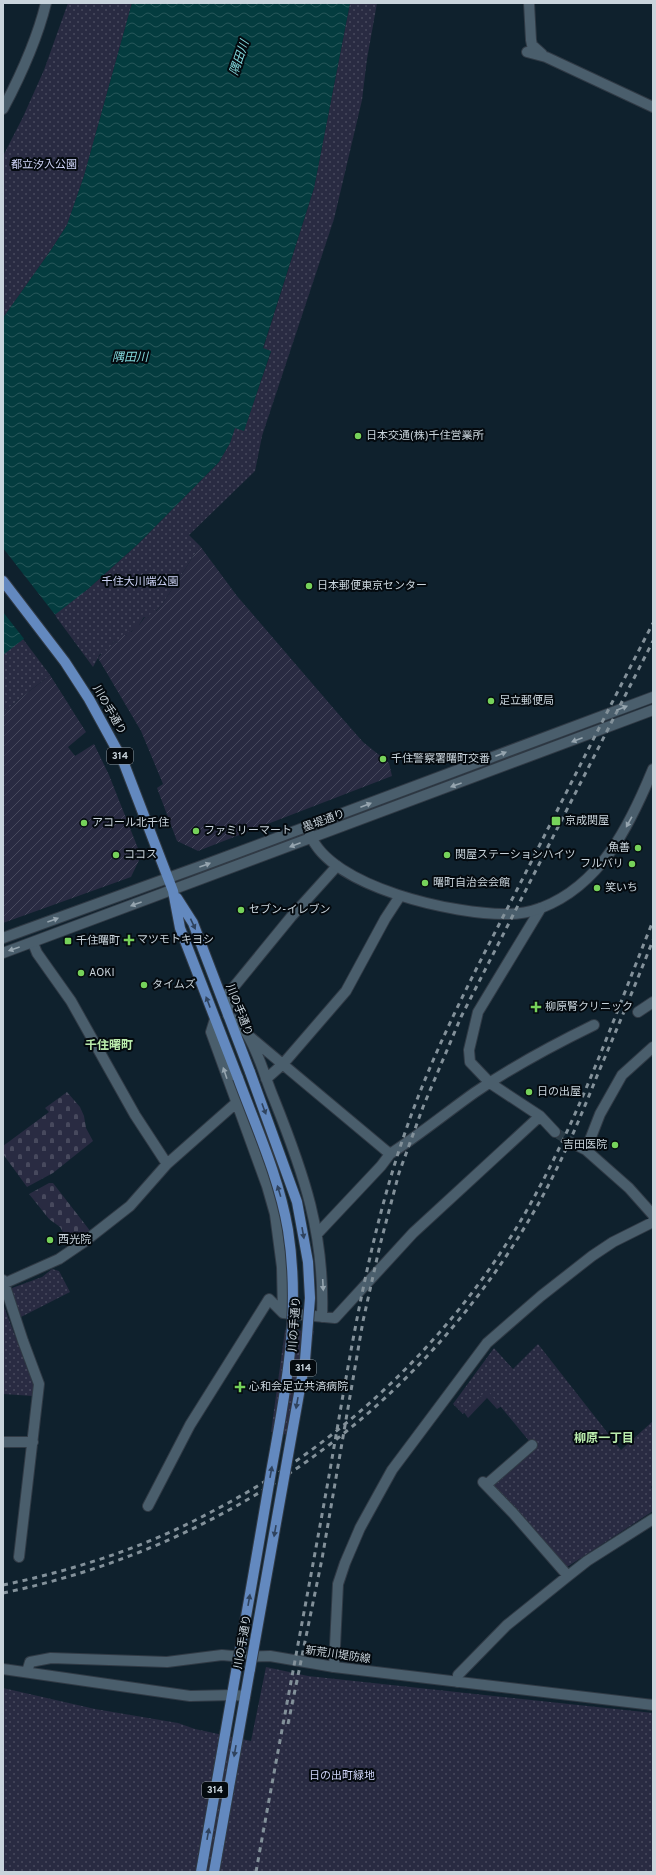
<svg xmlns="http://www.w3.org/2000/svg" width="656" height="1875" viewBox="0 0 656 1875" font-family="Overpass,'Noto Sans JP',sans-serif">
  <defs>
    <pattern id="forest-firs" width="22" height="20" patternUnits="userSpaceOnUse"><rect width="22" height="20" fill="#292b42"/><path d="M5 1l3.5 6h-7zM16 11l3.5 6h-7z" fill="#47495d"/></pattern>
    <pattern id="cemetery-stones" width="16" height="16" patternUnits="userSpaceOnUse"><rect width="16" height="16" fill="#292b42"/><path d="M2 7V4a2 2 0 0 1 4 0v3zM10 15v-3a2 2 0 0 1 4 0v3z" fill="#47495d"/></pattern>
    <pattern id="park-dots" width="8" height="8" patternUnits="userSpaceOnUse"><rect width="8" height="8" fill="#292b42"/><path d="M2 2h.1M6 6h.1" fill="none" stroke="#47495d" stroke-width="1.8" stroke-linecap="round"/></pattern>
    <pattern id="garden-furrows" width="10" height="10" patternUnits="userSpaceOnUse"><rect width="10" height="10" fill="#292b42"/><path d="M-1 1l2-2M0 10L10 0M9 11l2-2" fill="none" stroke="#47495d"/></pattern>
    <pattern id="water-waves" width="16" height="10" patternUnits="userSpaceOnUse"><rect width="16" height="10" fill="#043c3f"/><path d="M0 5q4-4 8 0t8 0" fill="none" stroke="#27575a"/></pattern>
  </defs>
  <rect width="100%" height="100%" fill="#0f212d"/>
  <path fill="url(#forest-firs)" d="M480,1380L502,1406L497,1409L487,1398L468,1418L459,1405Z"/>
  <path fill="url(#cemetery-stones)" d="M67,1092L80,1107L84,1116L86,1128L93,1141L53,1173L27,1187L3,1154V1146L49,1112L45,1108Z
    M49,1183H53L91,1232L71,1246L60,1227L49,1219L29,1194Z"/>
  <path fill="url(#park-dots)" d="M68,3H132L84,176L67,225L51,250L3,318V156L23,117L44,70Z
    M350,3H377L367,59L362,100L334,219L262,436L255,471L189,535L200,546L161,606L148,618L144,617L139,625L117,643L114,641L107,652L102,655L100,654L93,667L54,614L88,589L138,544L219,462L230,443L235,427L244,430L271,352L263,349L314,188Z
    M23,639L50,675L3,712V654Z
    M52,1269L59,1271L70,1292L19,1318L9,1293L12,1288L42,1277Z
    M3,1304L36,1391L33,1396L3,1394Z
    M285,1330L314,1331L295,1436L271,1432Z
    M538,1344L621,1450L653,1421V1485L651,1487L653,1490V1511L564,1569L491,1482L534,1447L487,1390L463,1414L453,1404L494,1348L513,1369Z
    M266,1667L308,1676L653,1713V1872H3V1688L95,1709L178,1723L195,1729L251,1741Z"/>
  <path fill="url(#garden-furrows)" d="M200,546L237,596L341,717L363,742L389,763L392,776L198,851L177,841L157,788L163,784L141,731L98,658L105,650L107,651L114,641L117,643L123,634L126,636L129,631L131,632L137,625H139L145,617L148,618L153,609L156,611L161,606Z
    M50,675L86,732L68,747L75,756L94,744L109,775L141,856L131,877L3,923V712Z"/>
  <path fill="url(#water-waves)" d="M132,3H350L314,188L263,348L271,351L244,431L235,428L230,443L219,462L138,544L88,589L3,655V318L51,250L67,225L84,176Z"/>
  <path fill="#0f212d" d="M3,548L56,616L25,640L3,612Z"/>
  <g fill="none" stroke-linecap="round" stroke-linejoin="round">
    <path stroke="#2b3c47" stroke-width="10" stroke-dasharray="10 5" stroke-linecap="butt" d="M555,1132L578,1146"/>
    <defs>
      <path id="street" d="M529,3L531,40L532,45L542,54
        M527,52L546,57L653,107
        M33,943L37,953L71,1001L135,1115L167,1164
        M638,1012L653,1002
        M215,1019L211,1032L267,1186L275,1214L282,1267L283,1313
        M249,1036L390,1154C419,1135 446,1113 474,1093C512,1067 553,1045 594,1025
        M266,1079L283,1064L346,991L385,919L400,896
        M555,1132L540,1116L490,1083L470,1062L469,1050L478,1012L541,908C601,885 630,825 653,769
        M578,1146L586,1150L629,1188L653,1215
        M586,1150L600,1114L622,1075L653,1047
        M318,1233L381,1166L390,1154
        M3,1280L23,1341L39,1384L19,1557
        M3,1284L59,1259L84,1242L130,1206L167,1164L236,1103
        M322,1317C325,1234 304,1174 274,1099C265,1078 259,1053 247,1034C242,1027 234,1021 228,1015V994L291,917L337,866
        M3,1442H33
        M483,1482L513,1513L568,1576
        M486,1485L532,1445
        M148,1506L190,1425L269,1299L283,1313L335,1318L413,1233L540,1116
        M334,1667L338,1584L345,1563L360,1528L392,1470L487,1343L541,1296L592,1256L613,1242L653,1222
        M458,1682V1675L507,1625L568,1576L587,1561L653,1519"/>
      <path id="secondary" d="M3,109C21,75 37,40 46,3
        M310,834C330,888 457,915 508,914C520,914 530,912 541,908
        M3,938L204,865L653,697
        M3,953L653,710
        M3,1669L190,1696L233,1695L245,1696
        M27,1672L30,1662L51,1658L167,1662L222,1655L243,1657L270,1656L334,1667L653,1705"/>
      <path id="primary" d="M3,581L65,662L89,699L123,761L173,891L180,928L238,1078
        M177,898L193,923L250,1072
        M201,1872L237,1666
        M214,1872L250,1669"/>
    </defs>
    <use href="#street" stroke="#303a45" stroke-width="12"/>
    <use href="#secondary" stroke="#303a45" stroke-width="12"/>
    <use href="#primary" stroke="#303a45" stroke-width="12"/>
    <use href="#street" stroke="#4a5e6c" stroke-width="10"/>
    <use href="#secondary" stroke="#4a5e6c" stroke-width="10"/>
    <use href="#primary" stroke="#6389bf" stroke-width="10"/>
    <path stroke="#83919a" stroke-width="3" stroke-dasharray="5 5" stroke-linecap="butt" d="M3,1585C75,1570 146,1547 211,1512C348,1442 467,1325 539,1188C584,1104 617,1010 653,921
      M3,1593C229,1546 421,1409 536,1208C560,1166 579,1121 597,1076C616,1031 635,986 653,940
      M288,1724L322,1559L363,1321L380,1245L399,1173L423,1107L461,1017L653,641
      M256,1872C279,1743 304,1615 327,1487C349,1364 366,1242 408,1124C438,1039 482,958 523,878C566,793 609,708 653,623"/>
    <defs>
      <path id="primary-bridge" d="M250,1072L297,1202L308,1262L310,1298L305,1360L250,1669
        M237,1666C249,1602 260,1537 271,1472C286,1391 301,1312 288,1230C279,1177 256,1127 238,1078"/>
    </defs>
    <use href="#primary-bridge" stroke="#303a45" stroke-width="12" stroke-linecap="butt"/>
    <use href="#primary-bridge" stroke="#6389bf" stroke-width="10"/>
  </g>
  <defs><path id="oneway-solid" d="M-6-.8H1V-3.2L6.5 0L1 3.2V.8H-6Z"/></defs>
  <g fill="#96a5af">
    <use href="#oneway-solid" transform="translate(622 708) rotate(-21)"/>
    <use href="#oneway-solid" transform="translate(577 740) rotate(159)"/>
    <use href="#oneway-solid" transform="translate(501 754) rotate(-21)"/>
    <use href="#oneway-solid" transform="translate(456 785) rotate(160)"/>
    <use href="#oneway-solid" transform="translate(366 805) rotate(-21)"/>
    <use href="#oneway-solid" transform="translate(629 822) rotate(119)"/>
    <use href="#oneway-solid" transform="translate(295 845) rotate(159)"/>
    <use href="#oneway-solid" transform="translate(205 865) rotate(-20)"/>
    <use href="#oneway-solid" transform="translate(136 904) rotate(160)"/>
    <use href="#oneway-solid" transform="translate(53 920) rotate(-20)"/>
    <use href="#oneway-solid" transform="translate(14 949) rotate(161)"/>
    <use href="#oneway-solid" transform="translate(225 1073) rotate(-109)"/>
    <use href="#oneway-solid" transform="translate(323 1285) rotate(87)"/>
  </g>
  <g fill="#2f435e">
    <use href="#oneway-solid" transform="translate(193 924) rotate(65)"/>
    <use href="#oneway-solid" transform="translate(208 1002) rotate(-111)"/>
    <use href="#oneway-solid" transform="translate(264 1109) rotate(70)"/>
    <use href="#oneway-solid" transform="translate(279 1191) rotate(-107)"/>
    <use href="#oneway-solid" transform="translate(303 1233) rotate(80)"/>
    <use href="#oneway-solid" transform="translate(297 1403) rotate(100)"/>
    <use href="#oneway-solid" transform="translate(271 1472) rotate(-80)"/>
    <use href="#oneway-solid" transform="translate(275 1531) rotate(100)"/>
    <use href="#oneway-solid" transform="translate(249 1600) rotate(-80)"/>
    <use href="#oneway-solid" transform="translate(235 1751) rotate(100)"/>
    <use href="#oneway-solid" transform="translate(208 1834) rotate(-80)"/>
  </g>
  <g fill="#76d25a" stroke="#040a0f" stroke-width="1.5">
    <circle cx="358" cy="436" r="4"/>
    <circle cx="309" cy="586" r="4"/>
    <circle cx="491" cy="701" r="4"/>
    <circle cx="383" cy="759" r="4"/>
    <rect x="551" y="816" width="10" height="10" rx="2"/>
    <circle cx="84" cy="823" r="4"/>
    <circle cx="196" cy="831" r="4"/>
    <circle cx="638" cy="848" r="4"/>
    <circle cx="116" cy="855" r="4"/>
    <circle cx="447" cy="855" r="4"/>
    <circle cx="632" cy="864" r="4"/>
    <circle cx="425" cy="883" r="4"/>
    <circle cx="597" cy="888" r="4"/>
    <circle cx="241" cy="910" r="4"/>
    <path d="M127 934h4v4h4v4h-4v4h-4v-4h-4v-4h4z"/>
    <rect x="64" y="937" width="8" height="8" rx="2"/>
    <circle cx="81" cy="973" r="4"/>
    <circle cx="144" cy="985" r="4"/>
    <path d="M534 1001h4v4h4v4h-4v4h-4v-4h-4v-4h4z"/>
    <circle cx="529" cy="1092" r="4"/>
    <circle cx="615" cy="1145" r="4"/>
    <circle cx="50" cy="1240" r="4"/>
    <path d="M238 1381h4v4h4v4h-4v4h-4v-4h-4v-4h4z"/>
  </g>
  <g text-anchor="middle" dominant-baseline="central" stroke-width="4" stroke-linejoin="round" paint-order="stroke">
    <g fill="#040a0f" stroke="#8e979e" stroke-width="1">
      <rect x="107" y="748" width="26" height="16" rx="3"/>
      <rect x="290" y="1360" width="26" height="16" rx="3"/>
      <rect x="202" y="1782" width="26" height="16" rx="3"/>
    </g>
    <g font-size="10" font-weight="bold" fill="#c9d4dc">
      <text x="120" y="756">314</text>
      <text x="303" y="1368">314</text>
      <text x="215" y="1790">314</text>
    </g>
    <g font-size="11" fill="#cfd4f8" stroke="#040a0f">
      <text x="44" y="165">都立汐入公園</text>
      <text x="140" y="582">千住大川端公園</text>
      <text x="342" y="1776">日の出町緑地</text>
    </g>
    <g font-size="11" fill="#c9d4dc" stroke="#040a0f" text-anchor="start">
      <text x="366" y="436">日本交通(株)千住営業所</text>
      <text x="317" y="586">日本郵便東京センター</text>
      <text x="499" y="701">足立郵便局</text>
      <text x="391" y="759">千住警察署曙町交番</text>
      <text x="565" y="821">京成関屋</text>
      <text x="92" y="823">アコール北千住</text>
      <text x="204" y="831">ファミリーマート</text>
      <text x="630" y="848" text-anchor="end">魚善</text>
      <text x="124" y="855">ココス</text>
      <text x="455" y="855">関屋ステーションハイツ</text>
      <text x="624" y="864" text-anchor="end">フルバリ</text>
      <text x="433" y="883">曙町自治会会館</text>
      <text x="605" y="888">笑いち</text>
      <text x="249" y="910">セブン-イレブン</text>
      <text x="137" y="940">マツモトキヨシ</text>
      <text x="76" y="941">千住曙町</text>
      <text x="89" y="973">AOKI</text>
      <text x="152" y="985">タイムズ</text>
      <text x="545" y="1007">柳原腎クリニック</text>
      <text x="537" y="1092">日の出屋</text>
      <text x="607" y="1145" text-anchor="end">吉田医院</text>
      <text x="58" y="1240">西光院</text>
      <text x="249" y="1387">心和会足立共済病院</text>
    </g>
    <g font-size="11" fill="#c9d4dc" stroke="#040a0f">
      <text transform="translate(109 710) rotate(60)">川の手通り</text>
      <text transform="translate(324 821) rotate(-20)">墨堤通り</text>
      <text transform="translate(239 1010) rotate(69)">川の手通り</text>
      <text transform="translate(295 1324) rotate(-86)">川の手通り</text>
      <text transform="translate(243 1642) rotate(-80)">川の手通り</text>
      <text transform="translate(338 1655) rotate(8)">新荒川堤防線</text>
    </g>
    <g font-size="12" font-style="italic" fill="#83d9dd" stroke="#040a0f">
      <text transform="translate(240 58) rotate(-71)">隅田川</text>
      <text x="130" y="358">隅田川</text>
    </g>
    <g font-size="12" font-weight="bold" fill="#baecac" stroke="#040a0f">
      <text x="109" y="1046">千住曙町</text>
      <text x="604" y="1439">柳原一丁目</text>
    </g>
  </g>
  <rect width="656" height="1875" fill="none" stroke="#c9d4dc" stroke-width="8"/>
</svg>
